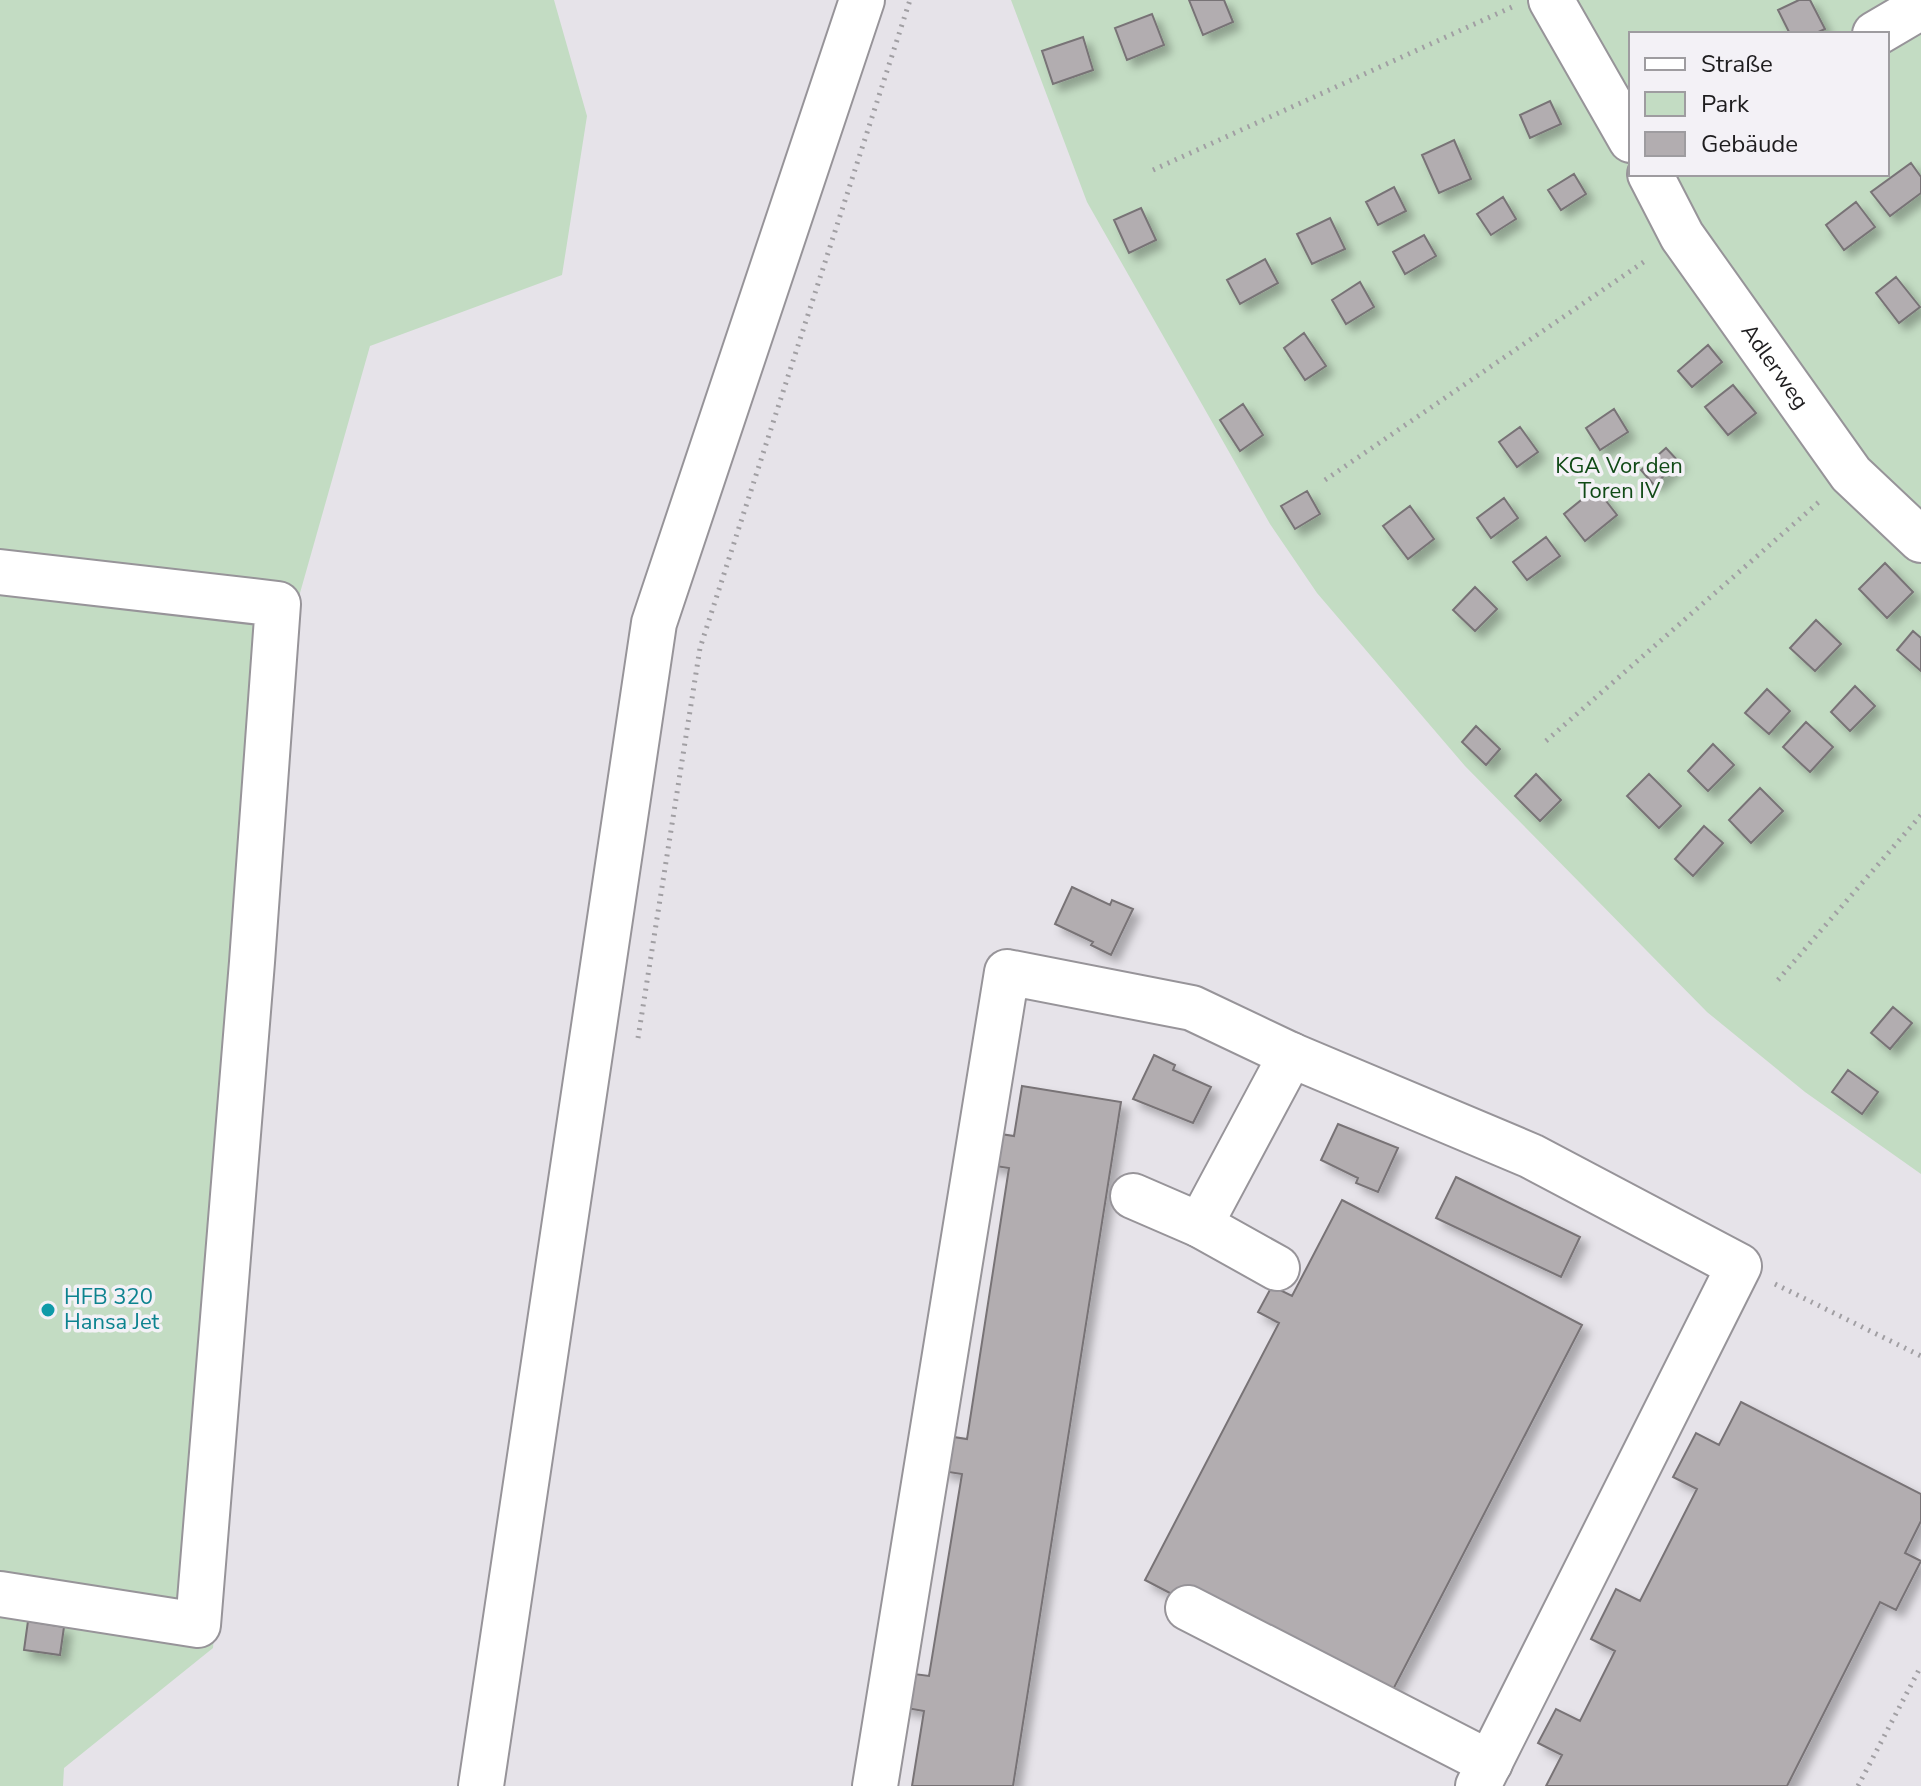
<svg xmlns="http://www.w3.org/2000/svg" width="1921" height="1786" viewBox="0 0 1921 1786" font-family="'Nunito Sans',sans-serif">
  <defs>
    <filter id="shadow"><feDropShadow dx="7" dy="7" stdDeviation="4" flood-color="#0004"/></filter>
  </defs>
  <rect width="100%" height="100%" fill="#e6e3e9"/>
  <path fill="#c3dcc3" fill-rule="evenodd" d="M0,0H554L587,116L562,275L370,346L298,600L213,1648L64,1768L63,1786H0Z
    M1011,0H1921V1174L1805,1092L1707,1012L1465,766L1317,593L1270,524L1087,202ZM1631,34H1887V174H1631Z"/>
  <path fill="#b2adb0" stroke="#787376" stroke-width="2" filter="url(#shadow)" d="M1189,0H1224L1233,22L1203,35Z
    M1799,0H1810L1825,29L1814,34H1790L1778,10Z
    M1152,14L1164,45L1127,60L1115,28Z
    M1083,37L1093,70L1053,84L1042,51Z
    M1550,101L1561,124L1530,138L1520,115Z
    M1454,140L1471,179L1439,193L1422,155Z
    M1911,163L1921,177V193L1890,216L1871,192Z
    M1574,174L1586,194L1561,210L1548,190Z
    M1394,187L1406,211L1378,225L1366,202Z
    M1503,197L1516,219L1491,235L1477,214Z
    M1856,202L1875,227L1844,250L1826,225Z
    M1141,208L1156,240L1129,253L1114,220Z
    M1330,218L1345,249L1312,264L1297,234Z
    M1424,235L1436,256L1405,274L1393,252Z
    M1265,259L1278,283L1240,304L1227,280Z
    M1896,277L1920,307L1899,323L1876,293Z
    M1360,282L1374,307L1346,324L1332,300Z
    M1304,333L1326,366L1305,380L1284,348Z
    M1708,345L1722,362L1692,387L1678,371Z
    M1733,385L1756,413L1728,435L1705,407Z
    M1243,404L1263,435L1240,451L1220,420Z
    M1614,409L1628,432L1600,450L1586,428Z
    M1520,427L1538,452L1517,467L1499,442Z
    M1666,448L1679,462L1654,485L1641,470Z
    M1596,488L1617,515L1585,541L1564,514Z
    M1307,491L1320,514L1295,529L1281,506Z
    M1504,498L1518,518L1491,538L1477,518Z
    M1410,506L1434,539L1408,559L1383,526Z
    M1546,537L1560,556L1527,580L1513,562Z
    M1885,563L1913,592L1887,618L1859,589Z
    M1475,587L1497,609L1475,631L1453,610Z
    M1816,620L1841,644L1815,671L1790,648Z
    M1913,631L1921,638V671L1897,650Z
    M1855,686L1875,706L1850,731L1831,712Z
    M1767,689L1790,711L1769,734L1745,713Z
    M1806,722L1833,747L1810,772L1783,747Z
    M1476,726L1500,749L1486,765L1462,742Z
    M1713,744L1734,765L1708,791L1688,771Z
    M1536,774L1561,800L1540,821L1515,796Z
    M1649,774L1681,806L1659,828L1627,796Z
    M1760,788L1783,811L1751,843L1729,820Z
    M1704,826L1723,843L1693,876L1675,859Z
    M1072,887L1110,905L1112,900L1133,909L1111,955L1091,945L1093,942L1055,924Z
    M1893,1007L1912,1023L1890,1049L1871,1033Z
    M1154,1055L1175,1065L1173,1070L1211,1087L1193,1123L1133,1099Z
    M1848,1070L1878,1092L1862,1114L1832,1092Z
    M1022,1086L1121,1102L1013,1786H912L924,1711L901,1707L907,1673L929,1676L962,1474L942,1471L947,1436L967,1439L1009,1168L989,1165L994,1133L1014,1136Z
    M1338,1124L1398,1148L1378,1192L1356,1183L1358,1178L1321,1160Z
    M1456,1177L1580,1237L1561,1277L1436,1218Z
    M1342,1200L1582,1325L1385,1705L1145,1580L1279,1323L1258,1312L1272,1286L1292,1296Z
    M1741,1402L1921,1494V1521L1905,1553L1921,1561L1896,1610L1880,1602L1787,1786H1546L1562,1755L1538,1743L1556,1709L1580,1721L1615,1651L1591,1639L1616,1589L1640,1601L1697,1489L1673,1477L1696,1433L1719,1445Z
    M28,1621L64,1627L60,1655L24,1650Z"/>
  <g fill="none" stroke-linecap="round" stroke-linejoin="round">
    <defs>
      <g id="minor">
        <path d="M1551,0L1631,140"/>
        <path d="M1875,34L1921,7"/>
        <path id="s1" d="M1650,174L1682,236L1851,474L1921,540"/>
        <path d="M0,572L278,604L252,962L198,1625L0,1594"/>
        <path d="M1133,1196L1200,1225L1277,1268"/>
        <path d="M1200,1225L1291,1055"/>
        <path d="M1188,1608L1490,1763"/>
        <path d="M481,1786L654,623L862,0"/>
        <path d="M875,1786L1007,972L1192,1008L1291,1055L1531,1156L1739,1266L1478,1786"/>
      </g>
    </defs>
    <use href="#minor" stroke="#979499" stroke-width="48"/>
    <path stroke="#a19fa3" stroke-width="5" stroke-dasharray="2 6" stroke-linecap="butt" d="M1153,170L1512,7
      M1325,480L1648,259
      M1546,741L1820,501
      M1778,980L1921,815
      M638,1038L700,648L910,0
      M1775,1284L1921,1356
      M1858,1786L1921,1666"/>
    <use href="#minor" stroke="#fff" stroke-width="44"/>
  </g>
  <circle fill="#0f9aa8" stroke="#f3f1f6" stroke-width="3" cx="48" cy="1310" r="8"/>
  <g text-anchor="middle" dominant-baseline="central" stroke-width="7" stroke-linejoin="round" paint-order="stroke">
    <g font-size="22" fill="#1e1d1f" stroke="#f3f1f6">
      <text stroke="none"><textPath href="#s1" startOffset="230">Adlerweg</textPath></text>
    </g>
    <g font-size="22" fill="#104a16" stroke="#f3f1f6">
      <text x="1619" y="466">KGA Vor den<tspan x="1619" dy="25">Toren IV</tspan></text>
    </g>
    <g font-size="22" fill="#0d838f" stroke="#f3f1f6" text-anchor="start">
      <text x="64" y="1297">HFB 320<tspan x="64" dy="25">Hansa Jet</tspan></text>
    </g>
  </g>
  <rect x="1629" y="32" width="260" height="144" fill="#f3f1f6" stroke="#9e9ca0" stroke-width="2"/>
  <rect x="1645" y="58" width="40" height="12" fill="#ffffff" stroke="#9e9ca0" stroke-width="2"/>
  <text x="1701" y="72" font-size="24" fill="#1e1d1f">Straße</text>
  <rect x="1645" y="92" width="40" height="24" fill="#c3dcc3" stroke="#9e9ca0" stroke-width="2"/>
  <text x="1701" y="112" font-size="24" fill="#1e1d1f">Park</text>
  <rect x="1645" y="132" width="40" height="24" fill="#b2adb0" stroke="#9e9ca0" stroke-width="2"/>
  <text x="1701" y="152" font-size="24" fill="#1e1d1f">Gebäude</text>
</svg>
